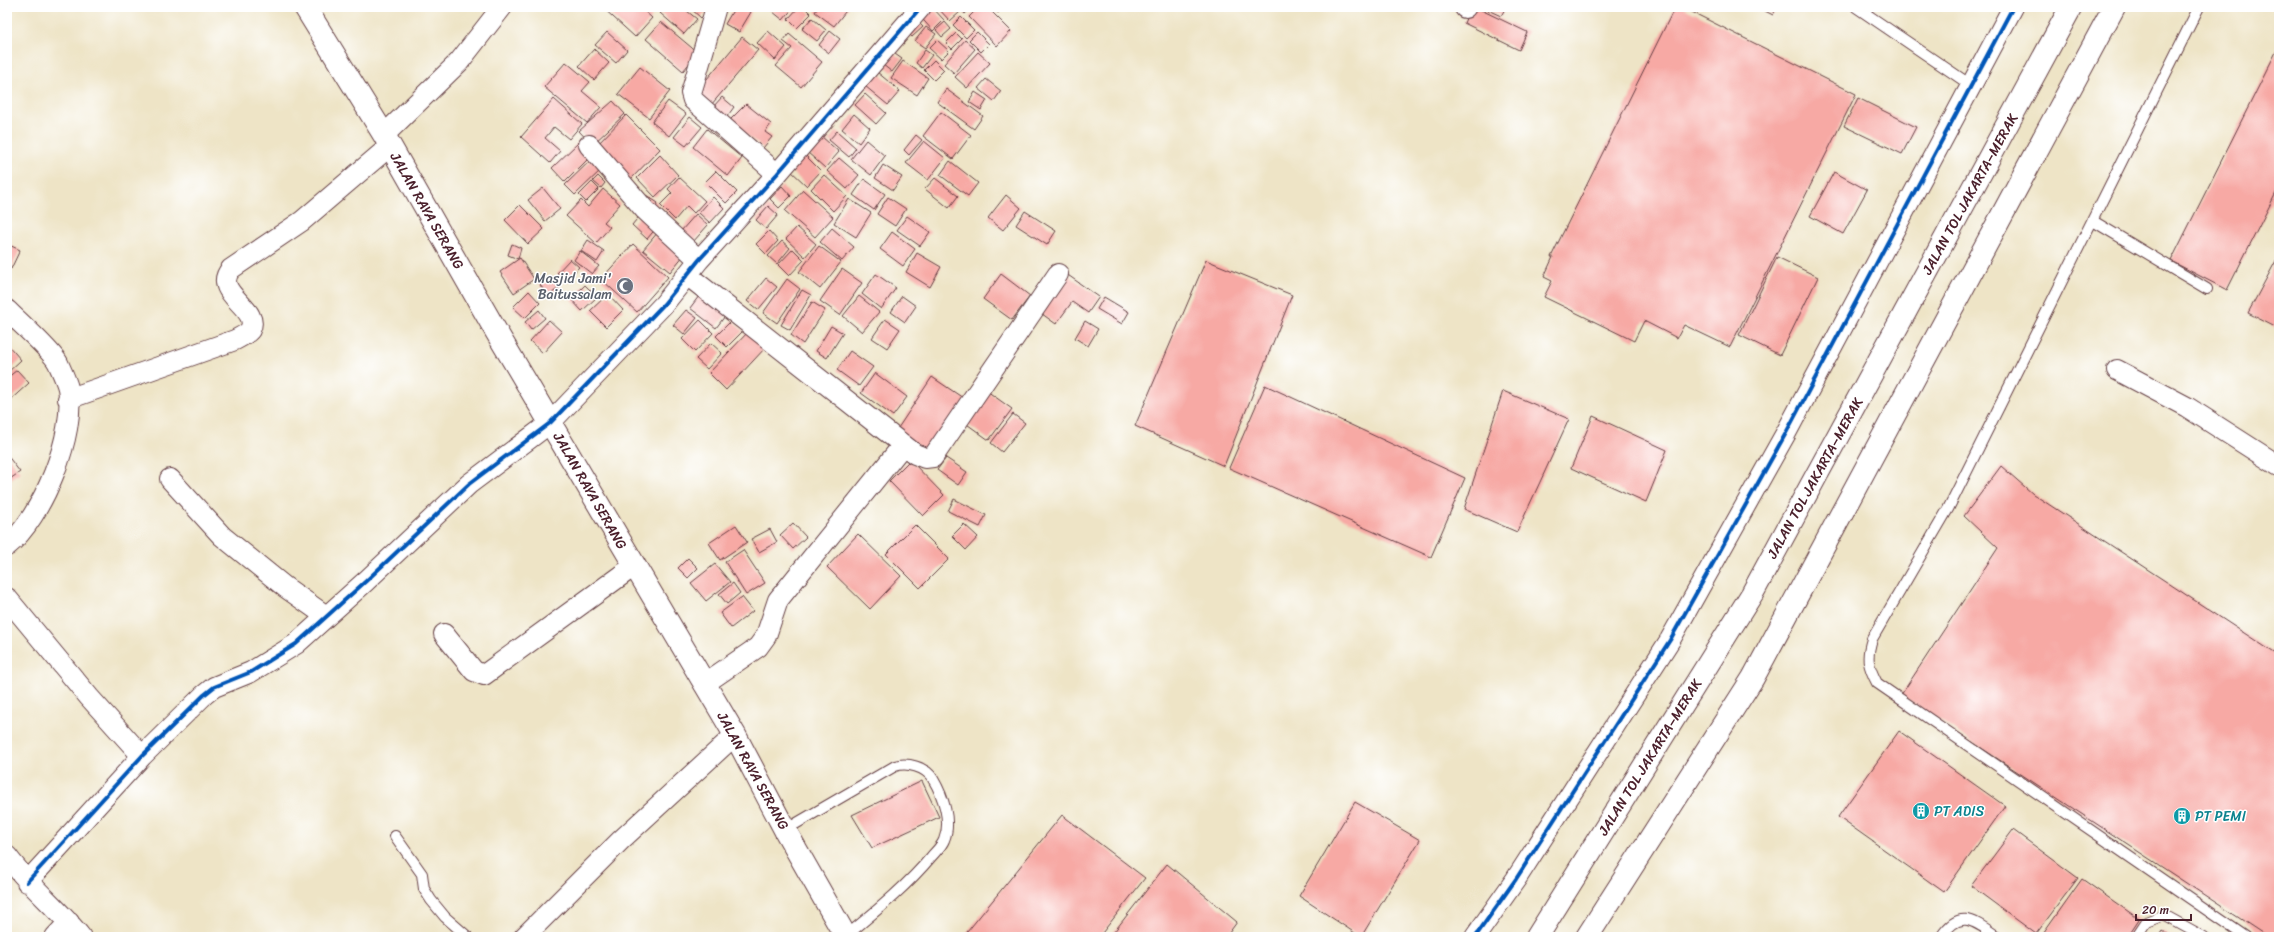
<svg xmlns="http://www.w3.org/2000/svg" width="2286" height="944" viewBox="0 0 2286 944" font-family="Sriracha,sans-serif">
  <rect width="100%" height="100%" fill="#fff"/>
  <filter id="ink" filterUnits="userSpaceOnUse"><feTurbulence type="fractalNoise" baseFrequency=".025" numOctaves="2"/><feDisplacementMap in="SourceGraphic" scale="8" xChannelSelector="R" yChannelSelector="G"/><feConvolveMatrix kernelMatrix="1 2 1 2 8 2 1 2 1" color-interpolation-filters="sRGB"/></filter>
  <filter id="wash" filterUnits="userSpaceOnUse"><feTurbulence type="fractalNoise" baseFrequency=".012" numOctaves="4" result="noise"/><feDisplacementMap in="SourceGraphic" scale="16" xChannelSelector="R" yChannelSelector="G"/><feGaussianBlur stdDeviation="0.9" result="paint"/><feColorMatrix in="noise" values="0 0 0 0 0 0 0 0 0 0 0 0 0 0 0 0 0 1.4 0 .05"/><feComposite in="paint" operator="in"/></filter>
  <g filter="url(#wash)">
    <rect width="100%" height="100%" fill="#eee4c6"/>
    <g id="blocks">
      <path fill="#f7a9a4" d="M602,7H640L652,18L635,37Z
        M649,7H659L655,12Z
        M666,7H682L697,19L684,34L660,13Z
        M689,7H711L701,18Z
        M735,7H744L751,12L739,32L725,24Z
        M767,7H794L783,20Z
        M799,7H804L811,14L797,28L788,19Z
        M818,7H849L834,26L815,12Z
        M924,7H932L944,20L933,31L917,13Z
        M937,7H955L960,12L950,21Z
        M958,7H972L965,14Z
        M979,7H987L1011,31L997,46L969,17Z
        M992,7H1004L998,13Z
        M1471,7H1475L1527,32L1519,50L1464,23Z
        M1481,7H1506L1501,16Z
        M1675,7H1682L1856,94L1730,347L1684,325L1677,338L1644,321L1634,341L1544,297L1552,281L1544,277L1553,257H1551Z
        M1757,7H1777L1773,15Z
        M961,17L974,30L966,38L953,25Z
        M812,18L826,30L817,41L802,29Z
        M915,19L923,27L912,37L905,30Z
        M661,22L698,53L683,71L646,39Z
        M945,22L951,29L942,37L936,30Z
        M926,27L936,34L925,48L915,41Z
        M768,31L786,47L775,60L757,43Z
        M830,31L840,39L829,53L819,45Z
        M607,32L627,50L616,63L595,45Z
        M977,32L989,44L981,52L969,40Z
        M956,33L962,39L952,49L946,43Z
        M789,34L822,62L801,87L776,66L792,48L783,41Z
        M742,37L758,50L711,105L696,92Z
        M937,40L949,51L941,59L929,48Z
        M965,40L975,49L954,73L944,64Z
        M2279,46V187L2227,290L2171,261Z
        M594,49L609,63L594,80L579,66Z
        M888,49L902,59L892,72L878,61Z
        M925,50L932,55L922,68L916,63Z
        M978,52L990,63L967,88L955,77Z
        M934,60L944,70L934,80L924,70Z
        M903,61L928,78L917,95L891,78Z
        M566,62L590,82L582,91L601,107L587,123L544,87Z
        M640,67L670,91L649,118L618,94Z
        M877,72L900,91L888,105L865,86Z
        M986,79L1001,91L994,101L978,88Z
        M946,89L983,116L974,129L937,102Z
        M975,92L987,100L981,110L969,102Z
        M865,94L886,113L876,124L855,105Z
        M722,97L734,107L726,118L713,107Z
        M1858,98L1916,127L1902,154L1844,126Z
        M554,99L582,124L569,139L554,127L545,138L560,151L550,163L521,137Z
        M613,101L625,114L592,145L579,131Z
        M668,101L686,114L669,136L652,122Z
        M746,104L771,124L765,132L772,137L763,148L729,121Z
        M941,112L971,135L953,159L923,136Z
        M854,114L870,128L859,143L842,129Z
        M626,115L660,149L629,181L595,147Z
        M690,117L702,127L686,146L674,137Z
        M707,129L742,158L728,176L693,147Z
        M837,131L856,148L849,157L829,140Z
        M916,135L922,140L909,155L904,150Z
        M821,136L839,152L825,168L807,152Z
        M866,140L885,156L871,175L851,159Z
        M924,141L945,158L928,180L906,163Z
        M579,142L592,155L565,182L552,168Z
        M660,155L678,175L655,197L637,178Z
        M805,155L821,171L807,186L790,170Z
        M594,157L604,167L575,195L565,185Z
        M839,158L859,175L847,189L827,171Z
        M950,161L978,183L968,196L940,175Z
        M883,165L902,177L893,190L875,178Z
        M716,171L737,192L726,203L705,182Z
        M1834,172L1867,190L1843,234L1810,216Z
        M824,175L847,196L833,211L811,189Z
        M598,176L605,183L601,188L593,181Z
        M679,177L705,201L694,213L687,206L675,220L660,205L672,193L668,189Z
        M935,178L958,196L949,208L925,189Z
        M864,179L885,194L874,210L853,195Z
        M592,182L599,189L586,202L579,195Z
        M782,186L791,196L779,208L770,199Z
        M543,188L560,209L545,221L528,200Z
        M603,189L620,204L604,222L610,227L596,243L566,216L581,200L588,207Z
        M803,190L833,217L815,237L785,211Z
        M646,195L658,203L654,208L642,201Z
        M1006,195L1021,208L1003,230L988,218Z
        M713,197L724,208L710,223L699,213Z
        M888,197L906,209L895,226L877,214Z
        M849,199L871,213L856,237L834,223Z
        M520,205L544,229L528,244L505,220Z
        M768,206L778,215L766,229L756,220Z
        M1025,211L1056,231L1047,245L1016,225Z
        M641,214L657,227L647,239L632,225Z
        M696,214L708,225L693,242L681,231Z
        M907,216L930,232L920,246L897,230Z
        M797,227L816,244L805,257L786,239Z
        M832,228L854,247L842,261L820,242Z
        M769,231L778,241L766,254L756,244Z
        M658,232L684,255L670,272L643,250Z
        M892,232L915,249L903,266L880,249Z
        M588,240L604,251L597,262L581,251Z
        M782,241L790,248L777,264L768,256Z
        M7,244L20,250L11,269L7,266Z
        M512,244L521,248L518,259L508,255Z
        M633,244L668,277L637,312L601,279Z
        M819,246L841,262L820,289L799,272Z
        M793,249L804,260L789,276L778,265Z
        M580,251L599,266L592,274L574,260Z
        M917,253L941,267L930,287L906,272Z
        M2279,255V329L2248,313Z
        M1777,257L1818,277L1780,355L1739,335Z
        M520,258L534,279L514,293L500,272Z
        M570,259L579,267L566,281L557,273Z
        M1206,260L1292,295L1224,466L1135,426Z
        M842,269L862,283L840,315L820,301Z
        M1065,273L1099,297L1088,313L1072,302L1056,324L1038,311Z
        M876,274L896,288L881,309L862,294Z
        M1001,274L1030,296L1012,320L983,299Z
        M551,277L559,288L548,296L540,285Z
        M766,278L777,287L758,310L747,301Z
        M787,279L800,289L777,323L763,313Z
        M585,285L597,297L582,311L571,299Z
        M802,290L811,295L790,330L781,325Z
        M529,291L540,303L525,318L513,307Z
        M702,292L728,312L716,328L690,308Z
        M608,294L623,310L606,327L590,311Z
        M859,296L879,312L862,332L843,316Z
        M902,296L916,306L905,322L891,312Z
        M1104,297L1129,312L1122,324L1097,309Z
        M812,302L825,310L803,344L791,335Z
        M539,310L545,318L531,330L525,322Z
        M686,310L697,318L684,334L673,325Z
        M885,319L900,329L887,348L872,338Z
        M549,320L562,332L543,353L530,341Z
        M700,320L713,333L695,352L682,339Z
        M732,320L743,331L727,347L716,336Z
        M1085,321L1098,329L1088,346L1075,338Z
        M831,326L843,333L827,358L816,351Z
        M749,331L766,347L726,390L709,373Z
        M711,343L722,353L707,369L696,359Z
        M7,344L21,360L7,373Z
        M850,351L873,367L859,386L837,370Z
        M17,370L29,383L7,403V378Z
        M875,373L907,397L893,416L861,393Z
        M932,377L966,400L930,453L896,431Z
        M1265,385L1465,478L1431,557L1229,468Z
        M987,391L1012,409L989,440L964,422Z
        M1503,391L1569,419L1517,532L1464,509Z
        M1013,414L1025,423L1002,452L991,443Z
        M1593,416L1667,450L1646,502L1571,468Z
        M7,455L20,472L7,481Z
        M946,458L967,472L958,485L937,470Z
        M910,460L944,495L923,516L889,481Z
        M2001,466L2033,494L2279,656V937H2268L1901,695L1998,548L1964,516Z
        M954,499L986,515L980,527L948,511Z
        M793,523L806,537L793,549L780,535Z
        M964,524L978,537L966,550L952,536Z
        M736,525L747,542L720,560L709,543Z
        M915,525L949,559L920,588L886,554Z
        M770,529L777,542L759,552L751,539Z
        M858,534L901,576L870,609L827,567Z
        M743,550L765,583L746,595L725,562Z
        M688,558L698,568L688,578L678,568Z
        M715,564L730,582L706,601L691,583Z
        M733,583L740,593L727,604L719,594Z
        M742,597L753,611L731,628L720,613Z
        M1899,731L2005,806L1944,892L1838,817Z
        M922,781L939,817L872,848L852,815Z
        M1355,802L1420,840L1361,937L1299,896Z
        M1062,815L1145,878L1099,937H963Z
        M2013,830L2078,878L2036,934L1971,886Z
        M1167,864L1237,922L1226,937H1110Z
        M2082,879L2139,919L2127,937H2041Z
        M2163,931L2172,937H2159Z"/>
    </g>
  </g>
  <g filter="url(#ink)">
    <use href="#blocks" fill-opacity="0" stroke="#633d42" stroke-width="1"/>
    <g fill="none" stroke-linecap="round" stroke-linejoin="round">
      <defs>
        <path id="lane" d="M1856,7L1972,86
          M2199,7L1948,509L1872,639C1866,658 1868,666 1877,683L2246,937
          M2093,221L2207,289
          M785,830L895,766C907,762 926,767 933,779C943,796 952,821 944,840C942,846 935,852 931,857C906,887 876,911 846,936
          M395,836L422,874L424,889L431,900L445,917L468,937
          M1941,937C1960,908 1974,921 1998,937
          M2136,937L2146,922L2164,915L2204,937"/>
        <path id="street" d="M716,7L694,83L691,93L693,100L777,174
          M1465,8L1466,7
          M384,135L459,62L502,7
          M589,145L645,210L699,260
          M687,275L915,454L925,458L933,457L1058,274
          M7,310C18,321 52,351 58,363C61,370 66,380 68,388C77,433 42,518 7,546
          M2117,370L2187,407L2279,466
          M68,399L235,340C239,338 247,334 250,330C262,308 210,293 231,269L302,221L390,146
          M170,479L222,536L285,587L326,616
          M7,598L89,697L142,756
          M444,634L474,671L484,675L634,566
          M704,684L758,647L766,636L778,600L903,445
          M7,856C29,886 58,908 81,937
          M27,882L142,756L204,695L214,687L251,672L296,644L366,581L469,484L550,423L664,304L699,260L777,174L921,7
          M55,937L69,922
          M524,937L621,840L735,735
          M1475,937L1516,879L1670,640L1786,433L2013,7"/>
        <path id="highway" d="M305,7L384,135L497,333L735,735L785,830L846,937
          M1537,937L1752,594L2071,7
          M1587,937L1753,678L2114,7"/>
      </defs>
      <use href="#lane" stroke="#633d42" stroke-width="12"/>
      <use href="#street" stroke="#633d42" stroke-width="22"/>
      <use href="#highway" stroke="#633d42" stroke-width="24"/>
      <use href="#lane" stroke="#fff" stroke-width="10"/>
      <use href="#street" stroke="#fff" stroke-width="20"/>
      <use href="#highway" stroke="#fff" stroke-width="22"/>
      <defs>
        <path id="cycleway" d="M27,882L142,756L204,695L214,687L251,672L296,644L366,581L469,484L550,423L664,304L699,260L777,174L921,7
          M1475,937L1516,879L1670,640L1786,433L2013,7"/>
      </defs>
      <use href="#cycleway" stroke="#fff" stroke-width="6"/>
      <use href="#cycleway" stroke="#0057b8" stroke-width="4"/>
    </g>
  </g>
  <defs>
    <symbol id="mosque-disc" viewBox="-11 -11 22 22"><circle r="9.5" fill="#6b7280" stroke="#fff"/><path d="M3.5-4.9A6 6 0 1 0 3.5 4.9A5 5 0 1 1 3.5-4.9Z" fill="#fff"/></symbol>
    <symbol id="building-disc" viewBox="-11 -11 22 22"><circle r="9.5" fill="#0f9aa8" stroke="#fff"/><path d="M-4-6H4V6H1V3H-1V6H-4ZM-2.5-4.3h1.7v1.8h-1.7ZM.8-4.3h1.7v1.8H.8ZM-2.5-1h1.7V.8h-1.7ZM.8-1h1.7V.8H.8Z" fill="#fff"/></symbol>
  </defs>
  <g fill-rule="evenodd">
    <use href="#mosque-disc" x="615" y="276" width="20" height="20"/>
    <use href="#building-disc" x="1911" y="801" width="20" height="20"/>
    <use href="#building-disc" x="2172" y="806" width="20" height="20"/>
  </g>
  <g text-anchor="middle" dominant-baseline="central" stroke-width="3" stroke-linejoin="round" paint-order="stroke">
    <g font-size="14" fill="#4a1f2b" stroke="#fff">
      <text transform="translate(1970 194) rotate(-61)">JALAN TOL JAKARTA–MERAK</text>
      <text transform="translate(427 211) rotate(60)">JALAN RAYA SERANG</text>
      <text transform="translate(1815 478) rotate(-61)">JALAN TOL JAKARTA–MERAK</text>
      <text transform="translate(590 491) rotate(60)">JALAN RAYA SERANG</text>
      <text transform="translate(1650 757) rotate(-58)">JALAN TOL JAKARTA–MERAK</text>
      <text transform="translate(753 771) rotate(61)">JALAN RAYA SERANG</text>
    </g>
    <g font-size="14" fill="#5b616d" stroke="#fff" text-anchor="end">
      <text x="612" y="278">Masjid Jami'<tspan x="612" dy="16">Baitussalam</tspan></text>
    </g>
    <g font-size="14" fill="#0d838f" stroke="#fff" text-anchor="start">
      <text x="1934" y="811">PT ADIS</text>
      <text x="2195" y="816">PT PEMI</text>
    </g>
  </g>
  <rect width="2286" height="944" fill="none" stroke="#fff" stroke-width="24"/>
  <path d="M2136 914v6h55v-6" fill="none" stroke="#4a1f2b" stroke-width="2"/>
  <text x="2142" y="914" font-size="12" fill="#4a1f2b" stroke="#ffffff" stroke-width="3" paint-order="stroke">20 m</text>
</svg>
